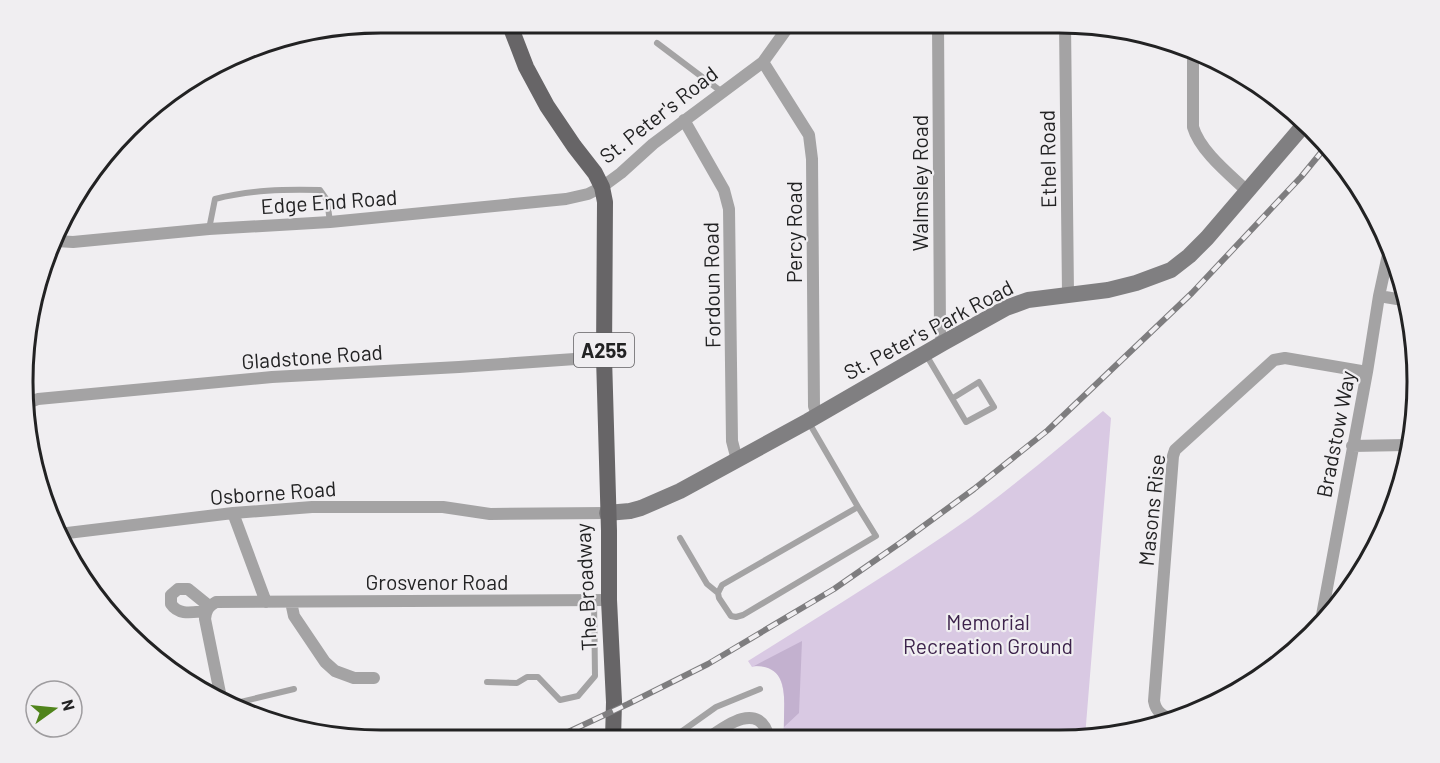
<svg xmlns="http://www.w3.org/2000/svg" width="1440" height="763" viewBox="0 0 1440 763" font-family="Barlow,sans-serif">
  <rect width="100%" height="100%" fill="#f0eef1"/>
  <path fill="#d9c9e3" d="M1103,411L1111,418L1085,737L783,738C784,714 793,658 752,667L748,661C823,614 899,568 971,517C1016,484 1060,447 1103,411Z"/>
  <path fill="#c3b1cf" d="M802,641L799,713L784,727C783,702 792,666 754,666Z"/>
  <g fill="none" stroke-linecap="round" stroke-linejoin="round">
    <path stroke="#a4a3a4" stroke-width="6" d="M657,43L722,92
      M209,229L215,199C250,190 284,189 320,190L327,200L330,222
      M925,353L966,422L994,407L979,382L953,398
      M808,421L858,507L876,536L743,615L736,617L731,616L719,598L718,593L722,585L858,507
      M680,538L707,584L718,593
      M487,682L517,683L527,677H538L560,700L578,696L595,676L594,599
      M228,705L294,689
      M671,739L716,707L760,689"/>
    <path stroke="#a4a3a4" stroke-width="12" d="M938,23L940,332L943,343
      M1065,23L1068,294
      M1193,53V127C1200,151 1229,174 1248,192
      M763,62L809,135L812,159L814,406L817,415
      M684,120L724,190L729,209L732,441L737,460
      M56,241L73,242L209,229L330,222L566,199L588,194L602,187L621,173L653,144L763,62L791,23
      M1379,296L1403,300
      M23,405L38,399L272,377L459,367L604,357
      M1352,446L1406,445
      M233,513L266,602
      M59,534L233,513L312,507H443L490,514L607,513
      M291,602L294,616L325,662L335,671L354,678H374
      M206,611C193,612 179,616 171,604V595L178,589H188L209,606
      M1320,626L1367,372L1379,296L1389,250
      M222,703L205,619C206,610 208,607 216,602L609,600
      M1174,719C1163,717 1156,712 1154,701L1173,456L1175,450L1274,360L1285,358L1367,372
      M707,739C726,725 760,700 769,738"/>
    <path stroke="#807f81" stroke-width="16" d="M607,513L630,511L641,508L680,491L808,421L943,343L1006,308L1028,300L1108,290L1136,283L1171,270L1189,256L1207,238L1303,126"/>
    <path stroke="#676567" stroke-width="16" d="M509,23L526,67L547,106L574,146L595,173L602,187L605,202L604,357L609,531V600L614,702L613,739"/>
    <defs>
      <path id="rail" d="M553,739L628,704L708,664L834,589L903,541L974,489L1048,430L1192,293L1301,177L1328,144"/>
    </defs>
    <use href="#rail" stroke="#7e7d7f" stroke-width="6"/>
    <use href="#rail" stroke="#f0eef1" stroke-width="4" stroke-dasharray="11" stroke-linecap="butt"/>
  </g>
  <g text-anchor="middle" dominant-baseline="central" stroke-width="4.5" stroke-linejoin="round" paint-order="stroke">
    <rect fill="#f0eef1" stroke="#605f61" stroke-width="1.5" x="574" y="333" width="60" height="34" rx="4.5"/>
    <g font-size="20" font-weight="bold" fill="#222223">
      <text x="604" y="350">A255</text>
    </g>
    <g font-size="21" fill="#222223" stroke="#f0eef1">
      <text transform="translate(658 114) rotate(-38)">St. Peter's Road</text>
      <text transform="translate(1047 159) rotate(-91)">Ethel Road</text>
      <text transform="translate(919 183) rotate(-90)">Walmsley Road</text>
      <text transform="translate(329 201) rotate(-4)">Edge End Road</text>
      <text transform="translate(793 232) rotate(-90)">Percy Road</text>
      <text transform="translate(711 285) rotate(-91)">Fordoun Road</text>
      <text transform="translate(928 329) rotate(-28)">St. Peter's Park Road</text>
      <text transform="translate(312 356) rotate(-4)">Gladstone Road</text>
      <text transform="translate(1335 434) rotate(-79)">Bradstow Way</text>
      <text transform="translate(273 492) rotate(-4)">Osborne Road</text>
      <text transform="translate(1151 510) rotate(-84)">Masons Rise</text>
      <text x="437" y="581">Grosvenor Road</text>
      <text transform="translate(585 587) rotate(-93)">The Broadway</text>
    </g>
    <g font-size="21" fill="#3d234c" stroke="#f0eef1">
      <text x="988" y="621">Memorial<tspan x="988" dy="24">Recreation Ground</tspan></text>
    </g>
  </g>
  <path d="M0 0H1440V763H0ZM381 33H1059A348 348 0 0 1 1407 381V382A348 348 0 0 1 1059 730H381A348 348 0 0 1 33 382V381A348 348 0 0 1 381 33Z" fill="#f0eef1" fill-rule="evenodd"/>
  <path fill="none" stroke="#222223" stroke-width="3" d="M381 33H1059A348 348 0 0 1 1407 381V382A348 348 0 0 1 1059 730H381A348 348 0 0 1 33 382V381A348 348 0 0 1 381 33Z"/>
  <g transform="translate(54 709) rotate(75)"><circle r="28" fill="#f0eef1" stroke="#9e9c9f" stroke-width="1.5"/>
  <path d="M0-4.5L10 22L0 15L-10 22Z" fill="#50841b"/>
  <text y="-9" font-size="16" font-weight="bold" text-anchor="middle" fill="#222223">N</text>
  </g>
</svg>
